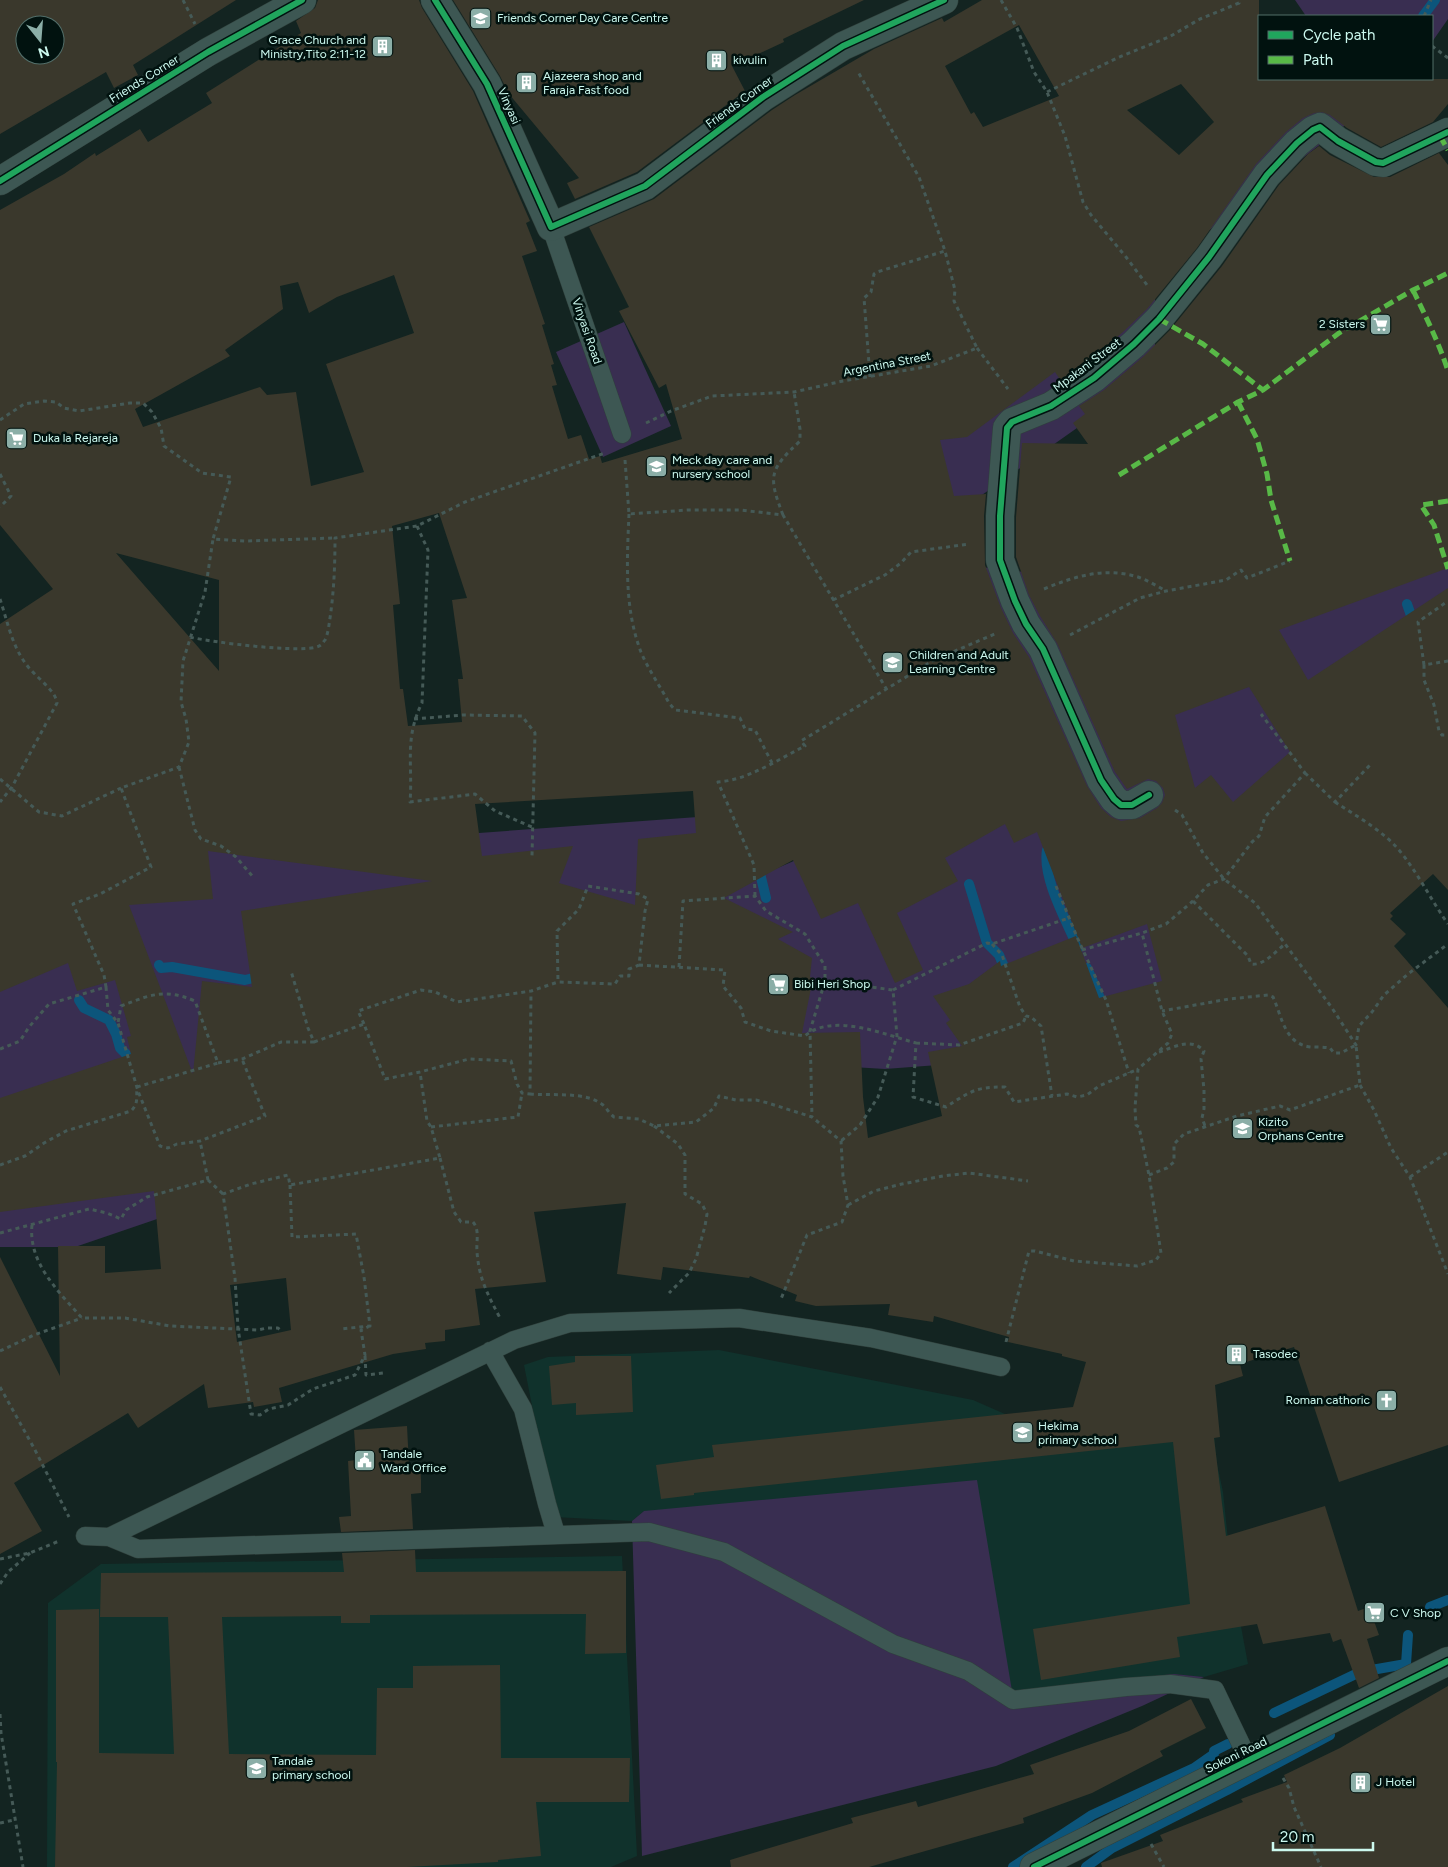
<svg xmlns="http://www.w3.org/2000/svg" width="1448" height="1867" viewBox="0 0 1448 1867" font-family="Figtree,sans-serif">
  <rect width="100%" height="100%" fill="#132421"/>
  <path fill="#10322c" d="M719,1350L973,1400L1014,1418L1210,1396L1217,1464L1223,1492L1232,1578L1248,1664L1204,1677L1174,1674L1012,1691L644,1511L632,1521L554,1517L524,1365L548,1357Z
    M622,1556L637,1856L611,1867H47L48,1603L101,1564Z"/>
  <path fill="#392e51" d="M1295,0H1448V19L1432,42V16H1306Z
    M1279,79H1405L1155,272V373L894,557L1033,573L1448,535V852L1153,1049L885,1069L472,1044L289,1174L75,1247H0V943L128,854L327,844L739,814L766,873L847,838L809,607L1037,279Z
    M624,322L671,426L603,457L556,352Z
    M977,1480L1012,1691L1174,1674L1204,1677L1142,1706L996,1766L642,1856L632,1521L644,1511Z"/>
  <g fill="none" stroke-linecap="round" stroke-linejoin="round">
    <path stroke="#0c557b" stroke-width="10" d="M1423,16L1435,0
      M1407,604L1414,624
      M1047,850C1042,878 1067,922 1078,948
      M758,865L766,898
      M969,884L987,943L999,955L1008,976
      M159,965L161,968L172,967L245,980L262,976
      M1087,968L1105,1010
      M79,1000L84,1008L109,1020L116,1034L120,1048L126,1054L130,1069
      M1430,1607L1448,1600
      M1274,1713L1360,1672L1406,1664L1408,1635
      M1013,1867L1092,1815L1194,1768L1214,1754V1751L1228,1744
      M1086,1867L1112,1848L1227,1790L1330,1735"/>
  </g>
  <path fill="#3a382c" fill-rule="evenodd" d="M0,0H236L133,65L138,75L114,88L106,72L0,134ZM25,25H55V55H25Z
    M318,0H419L422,8L473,91L530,221L526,223L537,251L522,256L545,324L542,325L554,364L551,365L557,385L552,386L568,439L581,435L589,459L600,456L602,463L682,439L666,384L659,388L619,311L629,307L589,227L654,199L772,110L795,95L874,49L942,18L944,22L982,0H1259V79H1448V104L1433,122L1381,147L1347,128L1330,115L1322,112L1314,113L1303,118L1286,132L1256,164L1197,248L1147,309L1123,332L1085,365L1061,381L1055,372L967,437L940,440L954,496L986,494L984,516L985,565L1001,608L1013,633L1029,657L1087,786L1101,808L1111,817L1121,821L1140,818L1157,808L1162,803L1165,795L1163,788L1156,781L1148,779L1127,789L1115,772L1057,643L1040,616L1029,595L1016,557V517L1022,443L1088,444L1073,423L1085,414L1079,406L1104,390L1144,356L1170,330L1222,266L1279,185L1308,154L1319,146L1330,155L1374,177H1390L1439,153L1448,165V568L1279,630L1308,680L1448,588V890L1433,874L1390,913L1393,916L1390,919L1406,934L1394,946L1448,1008V1445L1339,1482L1294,1347L1240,1364L1243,1376L1215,1385L1220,1437L1214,1438L1226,1536L1325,1506L1358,1611L1369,1607L1379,1635L1367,1639L1379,1678L1359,1688L1341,1639L1333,1642L1330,1633L1263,1644L1257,1624L1177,1637L1180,1657L1041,1680L1033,1629L1190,1604L1173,1442L694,1493V1495L661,1499L656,1465L714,1457L712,1445L1073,1407L1086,1362L1062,1356V1354L1008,1342L1009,1337L934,1316L933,1322L888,1315L890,1304L816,1306L795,1301L797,1295L750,1276L749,1278L663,1267L661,1280L617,1274L626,1203L534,1212L546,1282L475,1289L480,1325L445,1330V1341L425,1343L426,1349L393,1354L279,1388L282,1402L254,1407L253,1402L208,1408L204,1384L138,1428L128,1413L14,1483L42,1531L0,1554V1257L60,1376L58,1246H105V1273L161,1269L154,1191L0,1212V1098L131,1054L127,1037L131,1036L115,980L77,991L68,963L0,992V624L53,589L0,525V210L64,174L95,153L96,156L140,129L148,142L212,103L206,93L301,33L296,21L315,8ZM1019,25L1059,96L983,127L974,112L971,114L945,66ZM1181,84L1214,122L1179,155L1127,110ZM394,275L414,333L326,364L364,472L311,486L296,392L267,395L260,387L143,427L135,409L230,356L225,350L283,309L280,286L298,282L309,313L337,297ZM439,513L467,598L452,600L463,679H458L462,722L408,726L403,689H400L393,605L400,604L392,526ZM116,553L219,580V671ZM1249,687L1290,752L1233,802L1211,775L1195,788L1175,715ZM693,791L696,833L638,839L635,905L559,883L573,846L482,856L475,804ZM1005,824L1014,843L1037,832L1082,948L1147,924L1162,981L1099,998L1076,936L1001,966L1000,961L969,984L933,996L950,1020L946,1023L962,1046L928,1052L942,1116L868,1138L863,1097L860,1032L802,1033L813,978L810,977L812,958L778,939L793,932L724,898L793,860L821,919L858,903L895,983L923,970L897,913L958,881L945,858ZM208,851L432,881L241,911L252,987L202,981L193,1074L129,905L213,899ZM286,1278L291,1330L237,1342L230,1285Z
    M453,0H864L783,39L784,42L732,66L745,91L637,172L575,199L567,183L579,178L509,94L500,76Z
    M575,1356H631L633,1412L576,1415V1403L552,1405L549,1366L575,1362Z
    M407,1426L409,1465L420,1464L421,1480V1493L411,1494L413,1529L341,1532L339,1517L351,1516L348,1461L356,1460L354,1430Z
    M415,1550L416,1572L626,1571V1653L585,1654L586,1614L370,1615V1623H341V1616L222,1617L229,1754L376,1755L377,1688H413V1666L500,1665L501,1758H630L629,1802H536L541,1856L498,1860V1862L407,1867H55L57,1762H56V1610L99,1609V1753L174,1754L168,1617H100L101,1573L344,1572L342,1553Z
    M1448,1686V1867H1102L1101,1863L1163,1841L1160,1835L1243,1802L1241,1799L1287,1782L1284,1775L1340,1748Z
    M1191,1699L1206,1728L1160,1751L1163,1756L1092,1793L1023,1818L1024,1823L869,1867H731L730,1860L853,1823L851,1818L916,1801L918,1807L1034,1774L1030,1765L1129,1731Z"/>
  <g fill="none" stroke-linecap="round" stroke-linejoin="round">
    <defs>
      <path id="lane" d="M551,227L622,434
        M490,1351L523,1409L547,1504L556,1534
        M85,1536L109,1537L138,1549L649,1532L724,1552L893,1644L968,1671L1013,1700L1126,1687L1170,1684L1215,1690L1249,1761
        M109,1537L514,1340L570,1323L739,1318L871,1338L1001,1367"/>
      <path id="street" d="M435,0L487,84L551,227L645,186L763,97L843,46L944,0
        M0,181L208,52L302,0
        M1149,795L1132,805H1121L1114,799L1101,780L1043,649L1026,624L1015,601L1000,560V516L1007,428L1012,422L1051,406L1094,378L1134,344L1159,319L1209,257L1267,175L1297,143L1313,130L1320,127L1338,141L1376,162L1383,163L1448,132
        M1034,1867L1448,1661"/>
    </defs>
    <use href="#lane" stroke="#30403c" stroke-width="19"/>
    <use href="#street" stroke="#30403c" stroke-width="29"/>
    <path stroke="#455a57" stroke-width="3" stroke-dasharray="4 4" stroke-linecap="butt" d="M183,0L195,24
      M1001,0L1017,28L1034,72L1047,92L1065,136L1083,202L1091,215L1126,257L1147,285
      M1424,16L1431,0
      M1432,46L1448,58
      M1047,92L1117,58L1169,37L1200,19L1239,3L1238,0
      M977,348L1008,389
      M870,377L864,298L871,292L874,274L877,272L945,251
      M0,420L24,404L44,401L56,402L64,408L79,411L130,403H143L152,412L161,428L164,446L202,473L231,477L213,539L245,541L335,538
      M646,423L671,411L712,396L794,392L843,381L931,366L977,348L954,301L955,290L945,251L919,177L858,72
      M625,460L629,514L688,510H741L783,515L887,690
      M0,474L11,496L0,507
      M629,514C627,560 624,608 641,652C648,669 660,686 669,703L675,710L740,718L745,729L755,730L772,763
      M783,515C768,476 769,470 800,441V429L794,392
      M417,526L428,550L422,703C404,739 413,765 410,802L475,794L495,811L532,827
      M1044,589C1075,576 1105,567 1138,577C1147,580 1157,586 1166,591
      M0,599C7,620 12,646 26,664C34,676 56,690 57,703L12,787L0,802
      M833,600L885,575L901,563L911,552L969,544
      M1070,635L1140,598L1166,591L1226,580L1241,570L1247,578L1290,561
      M190,637C209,642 305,654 319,646C322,645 323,642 325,640C328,634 329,625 330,618C334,591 335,565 335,538L417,526L465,502L605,453
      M1448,661L1424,665V680L1434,705L1439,731L1442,735H1448
      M1424,665L1418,622L1448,601
      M414,719L463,715L522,716L535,733L532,856
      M179,767L195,830L201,839L221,846L236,857L254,878
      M1305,773L1335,802L1370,765
      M0,779L39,812L62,816L121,788
      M1335,802C1356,816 1382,830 1399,850C1418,873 1431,900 1448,924
      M1175,810L1182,815L1203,853L1224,879L1255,903L1332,1008L1356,1045L1359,1026L1372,1012L1384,995L1408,974L1448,944
      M1056,886L1077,937L1106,1000L1129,1073
      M755,896L754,865L718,782C748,780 777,760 805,746L801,741L934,660L997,633
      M1193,901L1248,956L1251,964C1264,966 1276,951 1285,944
      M992,944L1002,955L1020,1007L1026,1016L1031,1017L1041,1026L1052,1096
      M1082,950L1142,933
      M639,965L725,970L723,986L741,1008L745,1022L771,1031L805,1036C832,1012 886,1035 916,1043L913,1097L946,1107C971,1091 975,1087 1005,1087L1014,1102L1067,1094L1077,1097L1087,1095L1099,1086L1138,1069
      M679,967L683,901L755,896L766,911L805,934L825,966V981L810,1031L812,1117
      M825,981L893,990L897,1036L878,1097L860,1125L841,1141
      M106,987L108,1010L118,1023L138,1091L160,1146L168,1148L177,1144L200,1141L265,1116L242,1059
      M893,990L987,943L992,944L1069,918
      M364,1024L358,1011L421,990L435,992L457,1002L531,991L558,982L615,984L620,976H629V969L639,965L645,911L648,899L639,894L588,886L579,909L557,931L558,982
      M314,1042L364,1024L385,1079L420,1072L469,1059L511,1061L517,1084L522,1093L530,1094L531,991
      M916,1043L959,1045L1023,1023L1026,1016
      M0,1049L20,1041L29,1027L49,1004L106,987L104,975L73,904L100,894L151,867L121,788L179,767L189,742L186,719L181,702L183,661L205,592L213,539
      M1159,1052C1175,1047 1191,1037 1204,1051L1201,1059L1204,1090V1109L1202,1118L1205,1126
      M218,1063L242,1059L281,1042H314L308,1028L291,971
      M1360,1085L1374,1110L1391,1148L1410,1177L1448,1274
      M530,1094C552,1096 586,1091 603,1105C607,1109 610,1114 614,1117L639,1119L654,1126L696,1122L714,1108L719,1096L736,1100H756L768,1103L812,1117L841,1141L843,1176L848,1205L842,1222L807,1235L781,1299
      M654,1126L678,1144L685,1155V1194L702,1204L707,1214L705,1226L696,1259L689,1273L669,1293
      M431,1127L518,1117L522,1093
      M440,1158L454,1212L461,1222H473C480,1230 476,1242 477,1252C479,1279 488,1295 500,1318
      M0,1165L25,1156L44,1143L66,1131L131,1111C139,1103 136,1097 137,1087L218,1063L195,1001C164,988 150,995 121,1006L118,1023
      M1149,1175L1167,1168L1174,1162V1144L1184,1134L1237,1116L1280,1106L1290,1110L1360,1085L1356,1045L1341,1053H1334L1330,1048C1324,1047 1317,1047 1311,1047C1284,1044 1282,1016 1273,997L1268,995L1229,999L1162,1011
      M1410,1177L1448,1152
      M208,1180L223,1194
      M290,1185L292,1237L356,1234L364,1277L370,1326L340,1329
      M848,1205L874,1191L902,1184L943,1176L969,1173L1028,1181
      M32,1225C28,1263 59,1292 82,1318H125L170,1326L258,1330L267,1328H278L282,1332
      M0,1233L89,1209L107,1213L121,1219L126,1210L147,1197L208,1180L200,1141
      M370,1326L361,1330L365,1355L355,1375L313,1389L288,1405L269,1409L260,1415L251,1414L238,1328L235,1278L223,1194L251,1184L288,1175L290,1185L440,1158L431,1127L427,1121L420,1072
      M1006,1342L1029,1251H1035L1074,1261L1137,1266L1156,1260L1161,1253L1149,1175L1139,1127L1136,1125L1135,1108L1138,1069L1168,1043L1172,1034L1162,1011L1142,933L1166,924L1193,901L1208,885L1224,879L1252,842L1259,836L1265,817L1305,773L1261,714
      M0,1351L34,1335L82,1318
      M365,1356L366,1375L383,1373
      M0,1387L34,1448L69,1517
      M0,1559L30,1553L59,1541
      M0,1584L8,1572L30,1553
      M0,1714L1,1733L23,1867
      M1283,1778L1289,1788L1294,1807L1321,1867
      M0,1823L14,1820
      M1151,1844L1164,1867"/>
    <use href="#lane" stroke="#3d5753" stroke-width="18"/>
    <use href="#street" stroke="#3d5753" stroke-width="28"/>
    <path stroke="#58b947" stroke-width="5" stroke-dasharray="10 5" stroke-linecap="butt" d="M1440,136L1448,150
      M1413,290C1426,317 1439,343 1448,371
      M1159,319L1203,344L1263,390
      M1238,402L1257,439L1267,474L1271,500L1290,561
      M1119,475L1238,402L1263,390L1339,333L1413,290L1448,273
      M1448,501L1421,505L1434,525L1448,569"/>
    <defs>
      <path id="cycleway" d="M435,0L487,84L551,227L645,186L763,97L843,46L944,0
        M0,181L208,52L302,0
        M1149,795L1132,805H1121L1114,799L1101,780L1043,649L1026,624L1015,601L1000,560V516L1007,428L1012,422L1051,406L1094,378L1134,344L1159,319L1209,257L1267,175L1297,143L1313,130L1320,127L1338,141L1376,162L1383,163L1448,132
        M1034,1867L1448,1661"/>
    </defs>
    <use href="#cycleway" stroke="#01120f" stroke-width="9"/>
    <use href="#cycleway" stroke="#20a55d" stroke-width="6"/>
  </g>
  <defs>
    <symbol id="school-square" viewBox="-11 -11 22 22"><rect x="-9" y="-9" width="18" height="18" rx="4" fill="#8baea7" stroke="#01120f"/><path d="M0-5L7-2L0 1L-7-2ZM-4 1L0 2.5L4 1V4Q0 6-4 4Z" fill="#fff"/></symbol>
    <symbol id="building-square" viewBox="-11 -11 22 22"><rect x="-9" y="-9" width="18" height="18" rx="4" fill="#8baea7" stroke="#01120f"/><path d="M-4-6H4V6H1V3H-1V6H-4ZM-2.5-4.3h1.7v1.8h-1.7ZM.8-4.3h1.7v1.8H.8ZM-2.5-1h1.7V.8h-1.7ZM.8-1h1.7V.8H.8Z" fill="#fff"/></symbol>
    <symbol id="supermarket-square" viewBox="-11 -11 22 22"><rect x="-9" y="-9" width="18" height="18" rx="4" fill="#8baea7" stroke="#01120f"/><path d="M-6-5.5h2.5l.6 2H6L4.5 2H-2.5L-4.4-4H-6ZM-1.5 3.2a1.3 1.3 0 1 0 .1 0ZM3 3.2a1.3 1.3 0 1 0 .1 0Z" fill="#fff"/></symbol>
    <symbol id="church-square" viewBox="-11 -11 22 22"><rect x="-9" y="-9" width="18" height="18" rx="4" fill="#8baea7" stroke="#01120f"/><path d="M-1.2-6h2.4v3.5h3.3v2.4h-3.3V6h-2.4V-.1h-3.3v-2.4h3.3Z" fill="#fff"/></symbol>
    <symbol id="civic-square" viewBox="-11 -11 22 22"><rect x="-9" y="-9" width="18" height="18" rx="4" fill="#8baea7" stroke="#01120f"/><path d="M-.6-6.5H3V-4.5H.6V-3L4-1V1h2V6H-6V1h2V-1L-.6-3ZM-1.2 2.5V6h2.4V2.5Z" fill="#fff"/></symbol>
  </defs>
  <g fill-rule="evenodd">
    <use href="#school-square" x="468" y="6" width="25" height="25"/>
    <use href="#building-square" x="370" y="34" width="25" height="25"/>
    <use href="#building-square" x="704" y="48" width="25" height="25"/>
    <use href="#building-square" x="514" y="70" width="25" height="25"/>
    <use href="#supermarket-square" x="1368" y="312" width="25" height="25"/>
    <use href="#supermarket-square" x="4" y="426" width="25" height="25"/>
    <use href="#school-square" x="644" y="454" width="25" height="25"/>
    <use href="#school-square" x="880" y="650" width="25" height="25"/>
    <use href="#supermarket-square" x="766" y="972" width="25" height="25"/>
    <use href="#school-square" x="1230" y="1116" width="25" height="25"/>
    <use href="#building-square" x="1224" y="1342" width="25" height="25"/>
    <use href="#church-square" x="1374" y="1388" width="25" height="25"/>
    <use href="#school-square" x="1010" y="1420" width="25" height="25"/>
    <use href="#civic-square" x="352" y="1448" width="25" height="25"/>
    <use href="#supermarket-square" x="1362" y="1600" width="25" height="25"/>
    <use href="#school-square" x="244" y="1756" width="25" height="25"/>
    <use href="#building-square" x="1348" y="1770" width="25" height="25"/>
  </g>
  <g text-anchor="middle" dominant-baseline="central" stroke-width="5" stroke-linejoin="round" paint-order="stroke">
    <g font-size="12" fill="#ccf9ef" stroke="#01120f" text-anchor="start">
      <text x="497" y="18">Friends Corner Day Care Centre</text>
      <text x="366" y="40" text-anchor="end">Grace Church and<tspan x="366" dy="14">Ministry,Tito 2:11-12</tspan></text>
      <text x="733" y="60">kivulin</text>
      <text x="543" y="76">Ajazeera shop and<tspan x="543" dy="14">Faraja Fast food</tspan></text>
      <text x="1365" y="324" text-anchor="end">2 Sisters</text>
      <text x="33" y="438">Duka la Rejareja</text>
      <text x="672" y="460">Meck day care and<tspan x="672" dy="14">nursery school</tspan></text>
      <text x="909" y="655">Children and Adult<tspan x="909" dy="14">Learning Centre</tspan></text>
      <text x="794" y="984">Bibi Heri Shop</text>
      <text x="1258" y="1122">Kizito<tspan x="1258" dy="14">Orphans Centre</tspan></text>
      <text x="1253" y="1354">Tasodec</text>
      <text x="1370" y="1400" text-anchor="end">Roman cathoric</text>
      <text x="1038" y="1426">Hekima<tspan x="1038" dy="14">primary school</tspan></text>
      <text x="381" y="1454">Tandale<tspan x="381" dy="14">Ward Office</tspan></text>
      <text x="1390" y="1613">C V Shop</text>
      <text x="272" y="1761">Tandale<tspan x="272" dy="14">primary school</tspan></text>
      <text x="1376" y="1782">J Hotel</text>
    </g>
    <g font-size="12" fill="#ccf9ef" stroke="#01120f">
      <text transform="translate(144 79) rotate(-32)">Friends Corner</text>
      <text transform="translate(739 102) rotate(-36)">Friends Corner</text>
      <text transform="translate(509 106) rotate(66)">Vinyasi</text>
      <text transform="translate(587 331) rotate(71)">Vinyasi Road</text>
      <text transform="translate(887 364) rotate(-11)">Argentina Street</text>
      <text transform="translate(1087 365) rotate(-37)">Mpakani Street</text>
      <text transform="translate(1236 1755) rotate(-26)">Sokoni Road</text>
    </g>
  </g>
  <rect x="1258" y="15" width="175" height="65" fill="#01120f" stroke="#526e69"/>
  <rect x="1268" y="31" width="25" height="8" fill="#20a55d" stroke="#526e69"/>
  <text x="1303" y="40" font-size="15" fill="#ccf9ef">Cycle path</text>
  <rect x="1268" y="56" width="25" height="8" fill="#58b947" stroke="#526e69"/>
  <text x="1303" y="65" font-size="15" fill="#ccf9ef">Path</text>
  <g transform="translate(40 40) rotate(163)"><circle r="24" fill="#01120f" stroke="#526e69"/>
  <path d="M0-4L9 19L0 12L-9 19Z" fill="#8baea7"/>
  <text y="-8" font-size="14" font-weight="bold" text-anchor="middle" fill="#ccf9ef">N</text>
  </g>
  <path d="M1273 1842v8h100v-8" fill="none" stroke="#ccf9ef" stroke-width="2.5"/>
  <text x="1280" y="1842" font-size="15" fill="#ccf9ef" stroke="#01120f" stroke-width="4" paint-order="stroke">20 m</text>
</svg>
